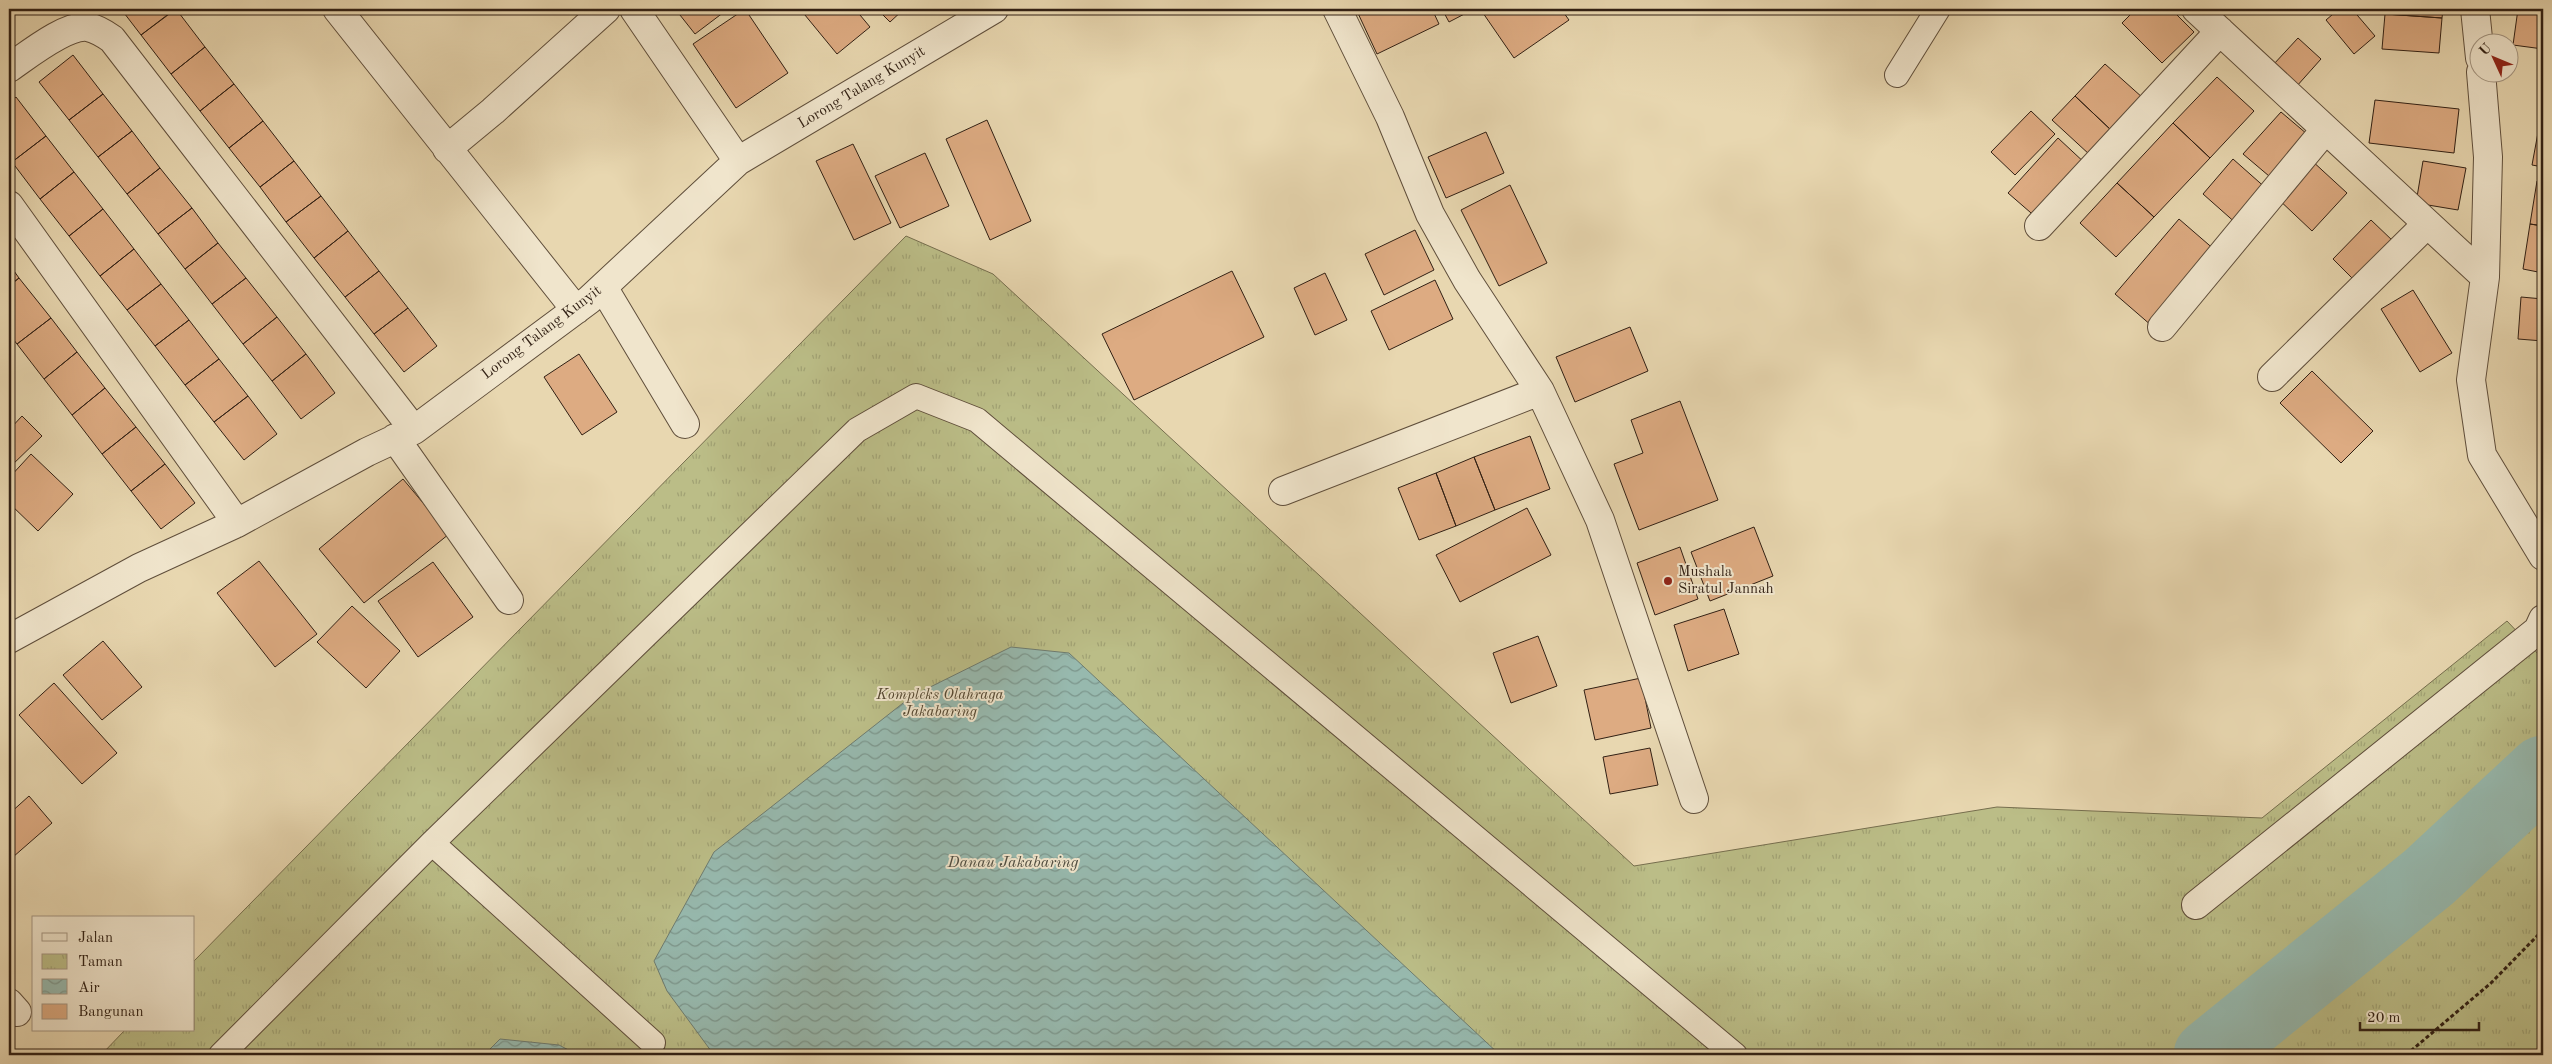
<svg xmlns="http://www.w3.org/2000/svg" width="2552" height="1064" viewBox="0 0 2552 1064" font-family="'Old Standard TT',serif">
  <defs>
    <pattern id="park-tufts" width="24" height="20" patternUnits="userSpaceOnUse" patternTransform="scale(1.25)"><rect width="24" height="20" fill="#bbbd87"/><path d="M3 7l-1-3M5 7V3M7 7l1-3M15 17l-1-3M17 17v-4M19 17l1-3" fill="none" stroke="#a1a274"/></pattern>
    <pattern id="water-waves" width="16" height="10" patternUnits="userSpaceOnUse" patternTransform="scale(1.25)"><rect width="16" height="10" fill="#97b9ae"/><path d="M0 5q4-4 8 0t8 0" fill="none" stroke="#7c968c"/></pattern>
  </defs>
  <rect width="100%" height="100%" fill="#e8d7b0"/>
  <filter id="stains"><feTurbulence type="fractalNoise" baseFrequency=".004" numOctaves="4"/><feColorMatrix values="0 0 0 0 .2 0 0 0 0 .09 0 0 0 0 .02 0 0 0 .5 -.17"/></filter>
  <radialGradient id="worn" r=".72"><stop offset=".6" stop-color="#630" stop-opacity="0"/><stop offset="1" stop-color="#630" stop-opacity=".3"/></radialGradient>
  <path fill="url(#park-tufts)" stroke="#766e4e" d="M906,236L993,274L1634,866L1997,807L2262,818L2507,621L2543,659V1055H101L125,1030H194V961Z"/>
  <path fill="url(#water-waves)" stroke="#6e7c70" d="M1011,647L1069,653L1500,1055H714L667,991L654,961L714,852L912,696Z
    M500,1039L559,1045L578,1055H484Z"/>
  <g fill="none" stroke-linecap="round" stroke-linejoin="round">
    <path stroke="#97b9ae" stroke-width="71" d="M2209,1055L2429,877L2543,771"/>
  </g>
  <path fill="#ddab82" stroke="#312014" d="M121,9H175L141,35Z
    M176,9L205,47L171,74L141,35Z
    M678,9H728L695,34L676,10Z
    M745,9L788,73L736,108L693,44Z
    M800,9H855L870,27L837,54Z
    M877,9H904L890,22Z
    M1356,9H1432L1439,24L1377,54Z
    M1442,9H1474L1449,22Z
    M1489,9H1561L1569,20L1514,58L1483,13Z
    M2136,9H2171L2194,32L2162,63L2122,23Z
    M2339,9H2352L2375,36L2354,54L2326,20Z
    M2386,9H2443L2442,18L2385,14Z
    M2518,9H2543V49L2513,45Z
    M2385,14L2442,18L2439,53L2382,49Z
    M2298,38L2321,59L2296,87L2273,65Z
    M205,47L234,84L200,111L171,74Z
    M73,55L103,94L69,120L39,82Z
    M2105,64L2143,98L2112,131L2075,96Z
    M2217,77L2254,111L2210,158L2173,123Z
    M234,84L263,121L229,148L200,111Z
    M103,94L132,131L98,157L69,120Z
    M2075,96L2112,131L2090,155L2052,120Z
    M16,97L46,136L12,162L9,158V103Z
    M2375,100L2459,109L2454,153L2369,143Z
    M2031,111L2055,134L2015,175L1991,152Z
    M2542,111L2543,112V167L2532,165Z
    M2281,112L2307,134L2269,176L2243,154Z
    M987,120L1031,221L990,240L946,139Z
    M263,121L294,161L260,187L229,148Z
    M2173,123L2210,158L2154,217L2117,183Z
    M132,131L160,168L127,194L98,157Z
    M1486,132L1504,173L1446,198L1428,157Z
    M46,136L74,172L40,199L12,162Z
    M2058,138L2087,165L2038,219L2008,193Z
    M853,144L891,223L854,240L816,161Z
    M925,153L949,206L900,228L875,176Z
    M2233,159L2268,190L2238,225L2203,194Z
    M2310,159L2347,193L2312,231L2276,197Z
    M294,161L321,196L286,222L260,187Z
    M2423,161L2466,168L2458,210L2416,203Z
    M160,168L192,208L158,234L127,194Z
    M74,172L103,209L69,236L40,199Z
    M2537,181L2543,182V226L2530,224Z
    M2117,183L2154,217L2116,257L2080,223Z
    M1510,185L1547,263L1499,286L1461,210Z
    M321,196L348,231L314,258L286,222Z
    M192,208L218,243L185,269L158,234Z
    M103,209L134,249L100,276L69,236Z
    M2179,219L2216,251L2152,326L2115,294Z
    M2371,220L2394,242L2355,281L2333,259Z
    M2530,224L2543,226V273L2523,269Z
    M1415,230L1434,270L1384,295L1365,254Z
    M348,231L379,271L345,297L314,258Z
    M218,243L246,278L212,304L185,269Z
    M134,249L161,284L127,310L100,276Z
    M9,264L19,278L9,286Z
    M379,271L408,308L374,334L345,297Z
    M1232,271L1264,337L1134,400L1102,334Z
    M1325,273L1347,320L1315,335L1294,288Z
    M19,278L51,318L17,344L9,334V286Z
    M246,278L277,317L243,344L212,304Z
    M1435,280L1453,319L1389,350L1371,311Z
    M161,284L189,320L155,346L127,310Z
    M2413,290L2452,353L2420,372L2381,309Z
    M2521,297L2543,299V341L2518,339Z
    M408,308L437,346L404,372L374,334Z
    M277,317L306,354L272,381L243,344Z
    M51,318L77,352L44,379L17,344Z
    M189,320L219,359L185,385L155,346Z
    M1630,327L1648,371L1575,402L1556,357Z
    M77,352L105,388L72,415L44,379Z
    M306,354L335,393L301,419L272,381Z
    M579,354L617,412L582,435L544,377Z
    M219,359L248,396L214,422L185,385Z
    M2312,371L2373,431L2341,463L2280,403Z
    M105,388L136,427L102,454L72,415Z
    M248,396L277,434L244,460L214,422Z
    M1680,401L1718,500L1639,530L1614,464L1643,453L1631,420Z
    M22,416L42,436L9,468V430Z
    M136,427L165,464L131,491L102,454Z
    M1530,436L1550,489L1495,510L1474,457Z
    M31,454L73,494L38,531L9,503V478Z
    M1474,457L1495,510L1456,526L1436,473Z
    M165,464L195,503L161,529L131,491Z
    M1436,473L1456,526L1419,540L1398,488Z
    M403,479L449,534L364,603L319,549Z
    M1527,508L1551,555L1460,602L1436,555Z
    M1754,527L1773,576L1710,601L1691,552Z
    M1680,547L1698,599L1655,615L1637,563Z
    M259,561L317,634L275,667L217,593Z
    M433,562L473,617L418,657L378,601Z
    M352,606L400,651L366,688L317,642Z
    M1724,609L1739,654L1688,671L1674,625Z
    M1538,636L1557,686L1511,703L1493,653Z
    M103,641L142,687L102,720L63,675Z
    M1641,678L1651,728L1595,740L1584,690Z
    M54,683L117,753L82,784L19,715Z
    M1650,748L1658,785L1610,794L1603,757Z
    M29,796L52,823L13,857L9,852V814Z"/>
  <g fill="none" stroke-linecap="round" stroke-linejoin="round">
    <defs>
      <path id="lane" d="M1897,75L1938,9
        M432,843L653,1043
        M221,1055L432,843L857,430L916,396L977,420L1735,1055"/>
      <path id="street" d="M337,9L576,310
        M634,9L738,161
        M1337,9L1390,117L1430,214L1467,280L1540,391L1600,520L1694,799
        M2196,9L2485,277
        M2475,9L2480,58
        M9,68C27,56 66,24 88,27C97,29 105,34 112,39L414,430
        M2481,72L2488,157L2485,277L2471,380L2482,455L2543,556
        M447,149L493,111L606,9
        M9,205L237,523
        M2039,226L2220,31
        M603,287L685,424
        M2162,327L2325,130
        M2272,377L2426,225
        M395,438L509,600
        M1283,491L1540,391
        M9,639L139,568L237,523L367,452L414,430L589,300L738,161L994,9
        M2196,905L2538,630L2543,619
        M9,1003L17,1012"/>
    </defs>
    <use href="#lane" stroke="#5f4e3b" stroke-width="26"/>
    <use href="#street" stroke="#5f4e3b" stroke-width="30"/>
    <path stroke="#312014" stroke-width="3" stroke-dasharray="4 2.5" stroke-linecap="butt" d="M2406,1055L2491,983L2543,930"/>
    <use href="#lane" stroke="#f0e5cc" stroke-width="24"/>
    <use href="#street" stroke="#f0e5cc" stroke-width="28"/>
  </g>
  <circle fill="#8f2418" stroke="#f0e5cc" stroke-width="2" cx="1668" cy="581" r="5"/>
  <g text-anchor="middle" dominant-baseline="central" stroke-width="4" stroke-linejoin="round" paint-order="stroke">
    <g font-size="15" fill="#312014" stroke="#f0e5cc">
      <text transform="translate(862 88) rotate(-31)">Lorong Talang Kunyit</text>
      <text transform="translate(542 333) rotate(-37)">Lorong Talang Kunyit</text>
    </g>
    <g font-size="15" fill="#312014" stroke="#f0e5cc" text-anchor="start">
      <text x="1678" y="572">Mushala<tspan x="1678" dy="17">Siratul Jannah</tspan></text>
    </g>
    <g font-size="15" font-style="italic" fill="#544731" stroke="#f0e5cc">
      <text x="940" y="695">Kompleks Olahraga<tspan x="940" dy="17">Jakabaring</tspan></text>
    </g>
    <g font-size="16" font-style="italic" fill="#504e42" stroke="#f0e5cc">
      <text x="1013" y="863">Danau Jakabaring</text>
    </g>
  </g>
  <rect width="2552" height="1064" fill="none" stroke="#e8d7b0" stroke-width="30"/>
  <rect x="10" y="10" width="2532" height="1044" fill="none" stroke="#312014" stroke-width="2.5"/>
  <rect x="15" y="15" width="2522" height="1034" fill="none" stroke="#312014"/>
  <rect x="32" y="916" width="162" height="115" fill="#f0e5cc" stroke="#a49682"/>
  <rect x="42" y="933" width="25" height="8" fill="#f0e5cc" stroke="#a49682"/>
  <text x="78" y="942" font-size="15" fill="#312014">Jalan</text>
  <rect x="42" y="954" width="25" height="15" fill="url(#park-tufts)" stroke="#a49682"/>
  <text x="78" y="966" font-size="15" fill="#312014">Taman</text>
  <rect x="42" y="979" width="25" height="15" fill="url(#water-waves)" stroke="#a49682"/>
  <text x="78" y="992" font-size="15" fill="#312014">Air</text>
  <rect x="42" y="1004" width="25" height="15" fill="#ddab82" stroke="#a49682"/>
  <text x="78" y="1016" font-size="15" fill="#312014">Bangunan</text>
  <g transform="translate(2494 58) rotate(314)"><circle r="24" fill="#f0e5cc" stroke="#a49682"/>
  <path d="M0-4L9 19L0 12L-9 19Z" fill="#8f2418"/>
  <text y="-8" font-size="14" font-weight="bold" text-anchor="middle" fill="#312014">U</text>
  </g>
  <path d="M2360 1022v8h119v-8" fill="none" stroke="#312014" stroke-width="2.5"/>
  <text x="2367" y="1022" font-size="15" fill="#312014" stroke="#f0e5cc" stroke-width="4" paint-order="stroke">20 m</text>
  <rect width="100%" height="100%" filter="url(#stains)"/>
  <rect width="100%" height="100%" fill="url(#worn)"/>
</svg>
